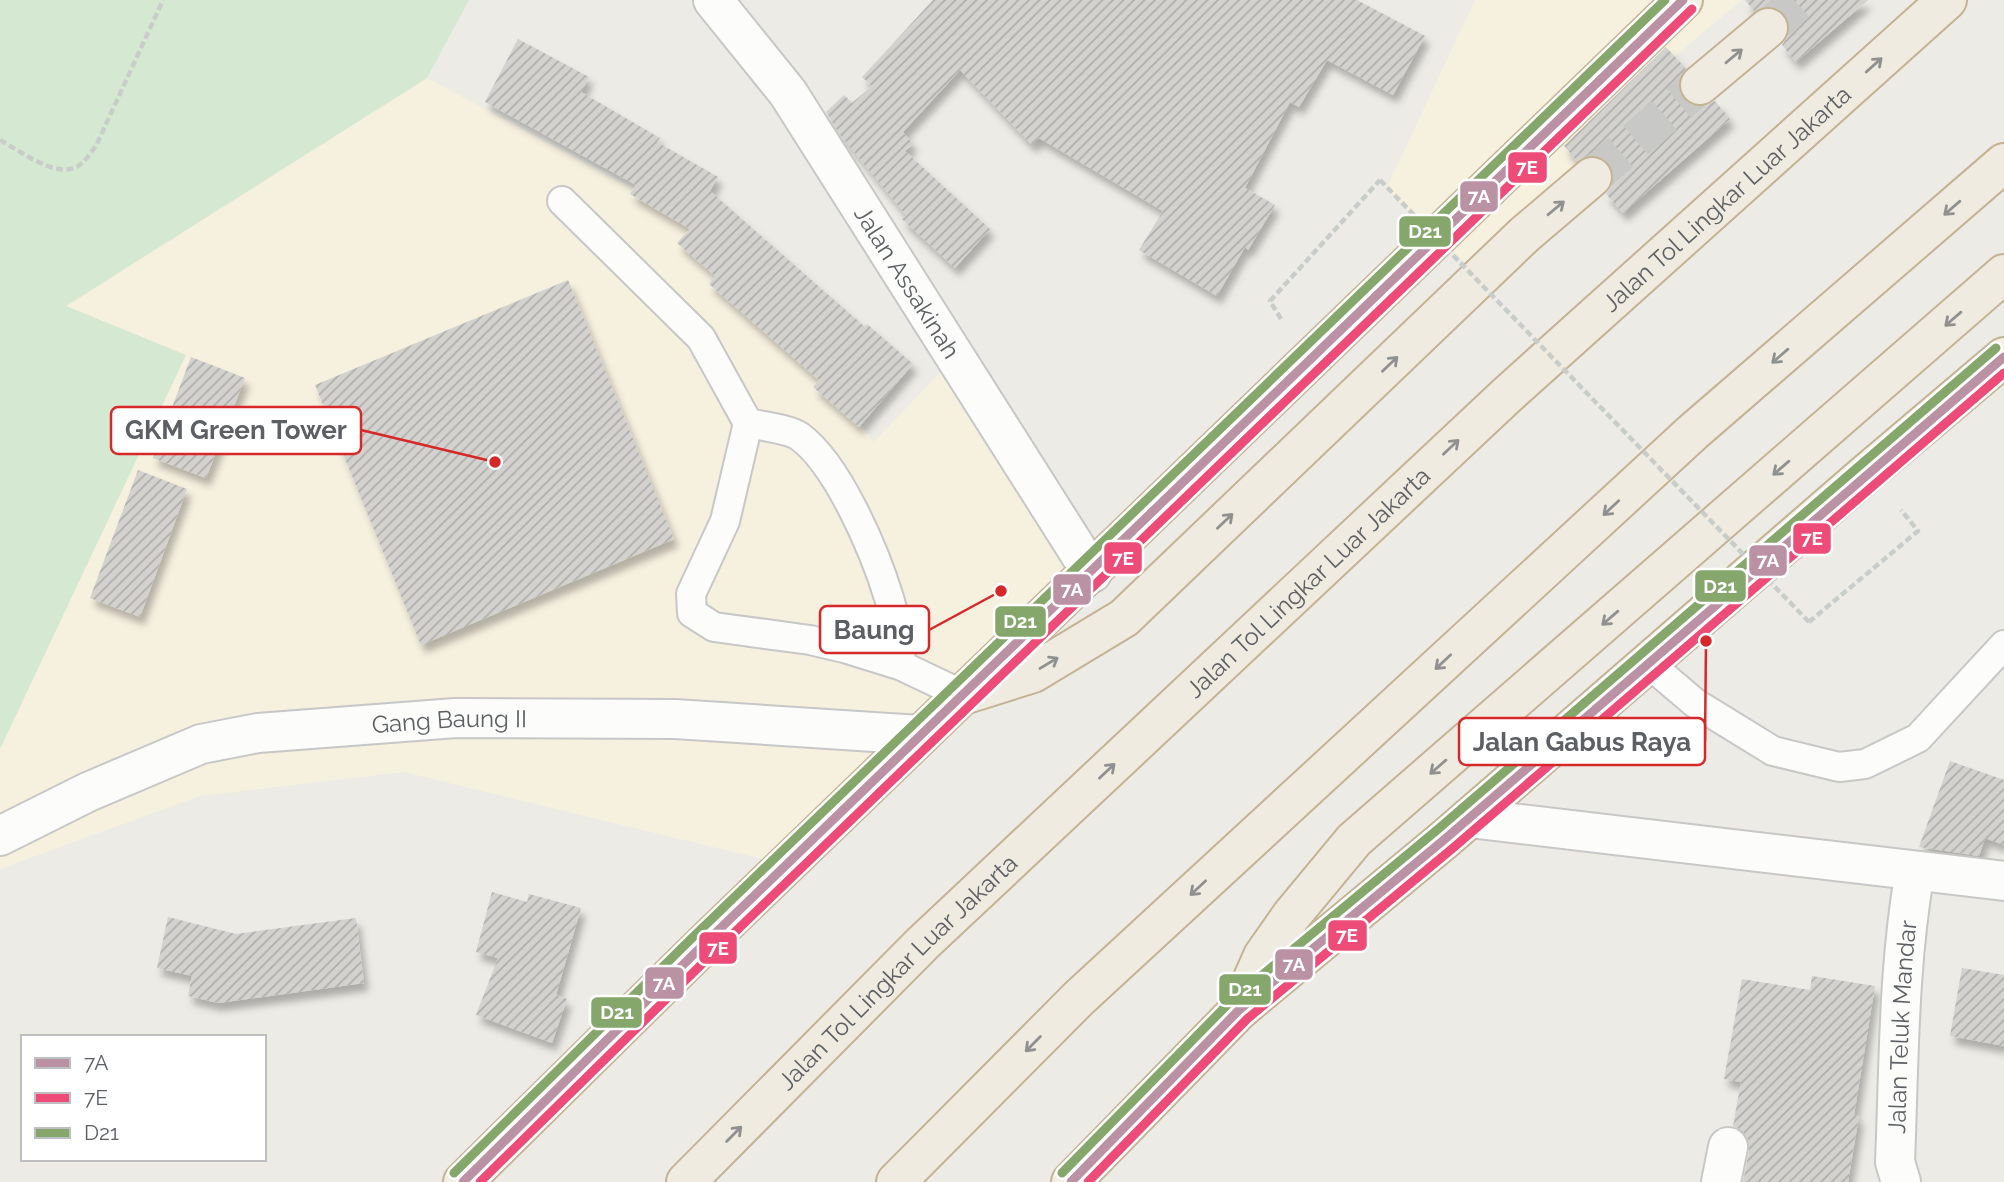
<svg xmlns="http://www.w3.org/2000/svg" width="2004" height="1182" viewBox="0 0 2004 1182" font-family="Raleway,sans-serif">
  <defs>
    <pattern id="building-hatch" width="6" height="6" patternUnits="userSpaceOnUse" patternTransform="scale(1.75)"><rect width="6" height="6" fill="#d3d2cf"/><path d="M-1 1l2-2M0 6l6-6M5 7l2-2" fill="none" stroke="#aeaeac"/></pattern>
    <filter id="shadow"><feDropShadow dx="4.5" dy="8" stdDeviation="3.5" flood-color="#0004"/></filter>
  </defs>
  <rect width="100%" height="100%" fill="#ecebe6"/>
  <path fill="#f6f0df" d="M1475,0H1742L1643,83L1487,283L1386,189Z
    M427,78L707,228L874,442L962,349L1108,574L782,864L404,772L200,796L0,869V749L185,355L66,306Z"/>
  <path fill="#d5e8d1" d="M0,0H469L427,78L66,306L186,355L0,749Z"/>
  <path fill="url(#building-hatch)" filter="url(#shadow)" d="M933,0H1357L1425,36L1393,95L1327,60L1299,107L1290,102L1245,188L1275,205L1248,250L1245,247L1217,296L1139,250L1163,211L1039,138L1032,145L960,70L903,132L913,144L905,151L990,229L955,268L902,219L906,215L841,136L826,112L844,95L852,103L872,86L862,77Z
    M1745,0H1868L1796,62L1782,45L1789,35V24L1785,15L1775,7H1764L1754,11Z
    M518,39L589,77L581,92L660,138L657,142L718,177L710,191L865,327L867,324L913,364L859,427L813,387L819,380L709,284L715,276L677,243L690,229L630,194L636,185L485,102Z
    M1666,47L1686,69L1679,78L1678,88L1684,100L1693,106L1703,107L1715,101L1730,119L1623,213L1606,194L1612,185L1614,174L1608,162L1599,156L1589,155L1577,161L1564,146Z
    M568,280L674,539L421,645L315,385Z
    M191,357L245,378L206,478L153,458Z
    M138,470L187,489L140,617L90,598Z
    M1950,761L2004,780V845L1985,838L1979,856L1919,847Z
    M492,892L527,902L529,894L581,908L556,995L567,999L552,1043L476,1015L498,958L476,952Z
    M168,917L236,934L356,918L364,983L218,1003L188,996L192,976L157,968Z
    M1962,968L2004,975V1046L1950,1036Z
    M1812,976L1875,986L1854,1115L1859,1116L1848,1182H1743L1749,1151V1141L1743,1131L1733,1126L1741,1082L1724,1079L1742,979L1810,990Z"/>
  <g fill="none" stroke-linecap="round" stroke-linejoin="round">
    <path stroke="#c8c8c6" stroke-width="38" stroke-dasharray="38 19" stroke-linecap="butt" d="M1768,28L1800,0
      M1592,177L1700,85"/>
    <defs>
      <path id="service" d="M562,201L701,338L748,423L725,521L691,594L692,613L714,627L810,640L844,648L902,666L963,695
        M748,423C761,426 789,429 799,436C838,464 875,552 889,598C896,620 898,644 902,666
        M1648,663L1695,703L1773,751L1839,767L1865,764L1918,738L2004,645"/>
      <g id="minor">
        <path id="s1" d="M713,0L788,93L1092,573"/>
        <path d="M1469,818L2004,881"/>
        <path id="s2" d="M0,836L88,792L201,744L258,733L456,718L675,719L920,735"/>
        <path d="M1721,1182L1728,1147"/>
        <path id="s3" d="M1901,1182L1895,1162C1899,1065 1898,967 1915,871"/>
      </g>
      <path id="trunk" d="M463,1182L700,948L1683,0
        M1071,1182L1239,1010L1445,839L1868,472L2004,357"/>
      <g id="motorway">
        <path d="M1700,85L1768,28"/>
        <path d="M963,695L1033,673L1124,618L1524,235L1592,177"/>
        <path d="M1239,1010L1263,956L1291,916L1354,840L2004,274"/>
        <path id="s4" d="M686,1182L923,943L1506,396L1947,0"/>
        <path d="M896,1182L1079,998L1693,432L2004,163"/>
      </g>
    </defs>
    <use href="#service" stroke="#c7c7c7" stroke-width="32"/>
    <use href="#minor" stroke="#c7c7c7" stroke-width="42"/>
    <use href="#trunk" stroke="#c4b393" stroke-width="42"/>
    <use href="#motorway" stroke="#c4b393" stroke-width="42"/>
    <path stroke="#c9cdca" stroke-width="4.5" stroke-dasharray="7 3.5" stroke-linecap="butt" d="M0,140C21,151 59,182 81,164C87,159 91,152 96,146L163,0
      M1281,319L1270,301L1380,180
      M1809,622L1918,531L1901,510"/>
    <use href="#service" stroke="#fcfcfb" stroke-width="28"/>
    <use href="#minor" stroke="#fcfcfb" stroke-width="38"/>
    <use href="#trunk" stroke="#f1eee4" stroke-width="38"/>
    <use href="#motorway" stroke="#efebe1" stroke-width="38"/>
    <path stroke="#c9cdca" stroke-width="4.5" stroke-dasharray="7 3.5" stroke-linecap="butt" d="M1380,180L1809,622"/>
    <defs>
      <path id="bus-1" d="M463,1182L700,948L1683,0
        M1071,1182L1239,1010L1445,839L2004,357"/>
      <path id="bus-2" d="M480,1182L709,957L1692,9
        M1088,1182L1247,1019L1453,848L2004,373"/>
      <path id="bus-3" d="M454,1173L691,939L1665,0
        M1062,1173L1231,1001L1437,830L1996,348"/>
    </defs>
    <use href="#bus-1" stroke="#fff" stroke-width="14"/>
    <use href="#bus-2" stroke="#fff" stroke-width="14"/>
    <use href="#bus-3" stroke="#fff" stroke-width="14"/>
    <use href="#bus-1" stroke="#ba92a4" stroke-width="9"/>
    <use href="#bus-2" stroke="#ed4c78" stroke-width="9"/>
    <use href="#bus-3" stroke="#85a76b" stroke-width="9"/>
  </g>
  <defs><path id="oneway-shaft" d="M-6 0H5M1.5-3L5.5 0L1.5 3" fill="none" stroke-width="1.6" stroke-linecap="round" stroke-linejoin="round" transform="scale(1.75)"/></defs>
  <g stroke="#8f9190">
    <use href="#oneway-shaft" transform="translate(1734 56) rotate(-40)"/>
    <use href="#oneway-shaft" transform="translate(1874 65) rotate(-42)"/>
    <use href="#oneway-shaft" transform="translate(1556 208) rotate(-40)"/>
    <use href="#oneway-shaft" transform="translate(1952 208) rotate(139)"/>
    <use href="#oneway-shaft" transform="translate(1953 319) rotate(139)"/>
    <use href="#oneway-shaft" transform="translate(1780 356) rotate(139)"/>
    <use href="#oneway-shaft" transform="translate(1390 364) rotate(-44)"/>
    <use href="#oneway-shaft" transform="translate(1451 447) rotate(-43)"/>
    <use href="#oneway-shaft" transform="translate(1781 468) rotate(139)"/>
    <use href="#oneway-shaft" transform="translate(1611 508) rotate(137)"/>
    <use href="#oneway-shaft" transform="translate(1225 521) rotate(-44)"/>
    <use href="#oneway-shaft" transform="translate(1610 618) rotate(139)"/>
    <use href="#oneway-shaft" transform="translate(1443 662) rotate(137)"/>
    <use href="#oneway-shaft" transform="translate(1049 663) rotate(-31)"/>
    <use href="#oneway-shaft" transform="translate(1438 767) rotate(139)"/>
    <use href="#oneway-shaft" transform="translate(1107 771) rotate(-43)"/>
    <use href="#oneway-shaft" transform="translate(1198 888) rotate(137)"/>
    <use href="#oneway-shaft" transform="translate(1033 1044) rotate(135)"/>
    <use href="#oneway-shaft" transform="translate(734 1134) rotate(-45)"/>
  </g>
  <g text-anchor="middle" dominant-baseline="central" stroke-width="5" stroke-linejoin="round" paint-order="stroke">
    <g font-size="24" fill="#5c6064" stroke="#fff">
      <text stroke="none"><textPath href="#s4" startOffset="1432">Jalan Tol Lingkar Luar Jakarta</textPath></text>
      <text stroke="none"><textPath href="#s1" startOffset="343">Jalan Assakinah</textPath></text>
      <text stroke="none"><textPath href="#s4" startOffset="864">Jalan Tol Lingkar Luar Jakarta</textPath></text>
      <text stroke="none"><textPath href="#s2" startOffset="471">Gang Baung II</textPath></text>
      <text stroke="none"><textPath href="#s4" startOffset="298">Jalan Tol Lingkar Luar Jakarta</textPath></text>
      <text stroke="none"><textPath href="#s3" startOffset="156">Jalan Teluk Mandar</textPath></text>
    </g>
  </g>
  <path fill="none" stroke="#d62828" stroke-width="2.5" d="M495 462L361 430M1001 591L929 630M1706 641L1705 742"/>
  <g fill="#d62828" stroke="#fff" stroke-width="2.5">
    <circle cx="495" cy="462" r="7"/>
    <circle cx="1001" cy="591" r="7"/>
    <circle cx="1706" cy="641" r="7"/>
  </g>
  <g fill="#fff" stroke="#d62828" stroke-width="2.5">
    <rect x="111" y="407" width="250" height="47" rx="7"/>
    <rect x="820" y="606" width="109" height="47" rx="7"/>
    <rect x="1459" y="718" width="246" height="47" rx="7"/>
  </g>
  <g font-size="26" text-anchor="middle" font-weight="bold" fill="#5c6064">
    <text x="236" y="439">GKM Green Tower</text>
    <text x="874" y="639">Baung</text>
    <text x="1582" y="751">Jalan Gabus Raya</text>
  </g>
  <g stroke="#fff" stroke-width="2.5">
    <rect x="1507" y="151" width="41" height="33" rx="7" fill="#ed4c78"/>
    <rect x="1459" y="180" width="40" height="33" rx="7" fill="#ba92a4"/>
    <rect x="1398" y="215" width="54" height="33" rx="7" fill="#85a76b"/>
    <rect x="1792" y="522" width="40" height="33" rx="7" fill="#ed4c78"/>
    <rect x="1103" y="541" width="40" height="34" rx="7" fill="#ed4c78"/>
    <rect x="1748" y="544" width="40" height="33" rx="7" fill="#ba92a4"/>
    <rect x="1694" y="569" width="53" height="34" rx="7" fill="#85a76b"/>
    <rect x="1052" y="573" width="40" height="33" rx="7" fill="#ba92a4"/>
    <rect x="994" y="605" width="53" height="33" rx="7" fill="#85a76b"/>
    <rect x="1327" y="919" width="41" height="33" rx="7" fill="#ed4c78"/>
    <rect x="698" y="931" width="40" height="34" rx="7" fill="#ed4c78"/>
    <rect x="1274" y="948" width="40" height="33" rx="7" fill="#ba92a4"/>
    <rect x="644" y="966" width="41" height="34" rx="7" fill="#ba92a4"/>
    <rect x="1218" y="973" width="54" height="33" rx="7" fill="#85a76b"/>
    <rect x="590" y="996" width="53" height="33" rx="7" fill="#85a76b"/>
  </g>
  <g font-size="19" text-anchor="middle" font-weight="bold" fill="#fff">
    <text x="1527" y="174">7E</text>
    <text x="1479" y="203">7A</text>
    <text x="1425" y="238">D21</text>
    <text x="1812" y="545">7E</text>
    <text x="1123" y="565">7E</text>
    <text x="1768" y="567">7A</text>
    <text x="1720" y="593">D21</text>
    <text x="1072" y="596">7A</text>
    <text x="1020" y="628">D21</text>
    <text x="1347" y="942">7E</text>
    <text x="718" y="955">7E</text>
    <text x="1294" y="971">7A</text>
    <text x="664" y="990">7A</text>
    <text x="1245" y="996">D21</text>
    <text x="617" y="1019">D21</text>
  </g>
  <rect x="21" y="1035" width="245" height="126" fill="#ffffff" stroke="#bebfc1" stroke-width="2"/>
  <rect x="35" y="1058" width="35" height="10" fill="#ba92a4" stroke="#bebfc1" stroke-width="2"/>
  <text x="84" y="1070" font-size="21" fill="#5c6064">7A</text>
  <rect x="35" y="1093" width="35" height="10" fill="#ed4c78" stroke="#bebfc1" stroke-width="2"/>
  <text x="84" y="1105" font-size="21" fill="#5c6064">7E</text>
  <rect x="35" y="1128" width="35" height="10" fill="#85a76b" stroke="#bebfc1" stroke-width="2"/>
  <text x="84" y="1140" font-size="21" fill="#5c6064">D21</text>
</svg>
